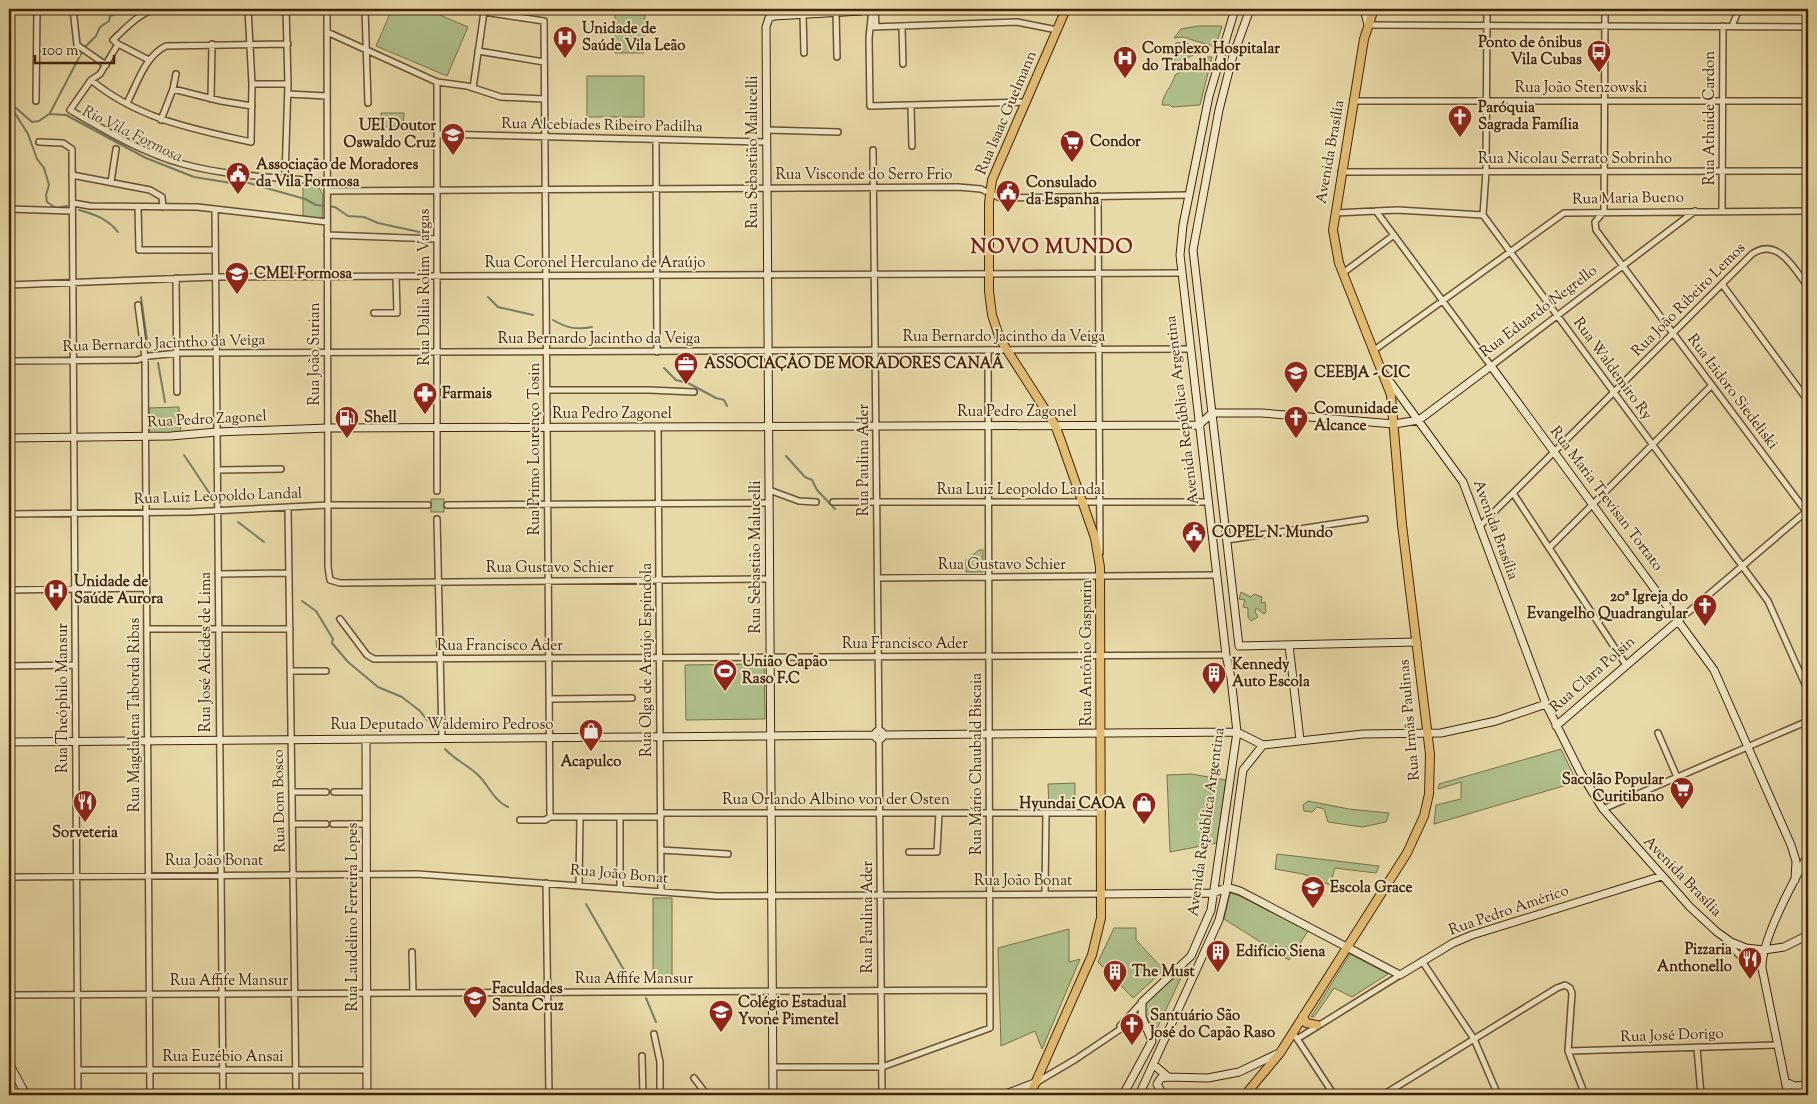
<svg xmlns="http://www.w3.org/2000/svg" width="1817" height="1104" viewBox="0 0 1817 1104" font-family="'Sorts Mill Goudy',serif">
  <rect width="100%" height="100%" fill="#e8daa8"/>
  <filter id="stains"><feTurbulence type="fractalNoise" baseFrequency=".004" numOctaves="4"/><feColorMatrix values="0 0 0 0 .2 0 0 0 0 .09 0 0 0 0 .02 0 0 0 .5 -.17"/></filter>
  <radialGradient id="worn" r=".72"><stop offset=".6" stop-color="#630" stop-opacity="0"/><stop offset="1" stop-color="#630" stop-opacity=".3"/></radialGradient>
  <path fill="#b0c18c" stroke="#79724c" d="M392,9H426L468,27L447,76L376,46Z
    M615,9H645L644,53H615Z
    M1222,26L1215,47L1183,37L1174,38L1181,29L1198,26Z
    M1182,42L1198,47L1199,52L1177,63C1172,58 1171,50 1176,43Z
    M1206,57H1212L1200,105L1172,107L1170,105H1162C1163,93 1172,87 1175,75Z
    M587,76H644V117H587Z
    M381,113H404L403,127H381Z
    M303,181L317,184L323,195L322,218L303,217Z
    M179,407L181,433L149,434V408Z
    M431,499H444V512H431Z
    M979,550H983V572H966V560Z
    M1241,592L1251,597L1254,594L1262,597L1261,603L1265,602L1266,612L1264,614L1256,608L1255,612L1258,617L1251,621L1248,617V608L1243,607L1245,600L1239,599Z
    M764,664L765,719L686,720L685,665Z
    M1561,749L1577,782L1434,824L1436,805L1461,799V782L1438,789L1439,784Z
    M1191,774L1226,780L1217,843L1170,852L1167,775Z
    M1075,783V805L1049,806L1048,784Z
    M1308,801L1349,809L1389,813L1386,822L1362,827L1328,822L1324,809L1317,807L1312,812L1304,811L1303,805Z
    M1277,854L1379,866L1376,873L1335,868L1330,885L1303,874L1275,869Z
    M1230,893L1240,896L1308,931L1289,960L1224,919Z
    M653,898H672V984H653Z
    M1114,928H1136V940L1164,970L1133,998L1098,962Z
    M1069,929V962L1080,959L1042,1049L1035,1031L1001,1046L998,948Z
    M1735,948L1760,953L1759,967L1751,966Z
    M1350,954L1388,974L1352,997L1334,988L1314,1017H1311Z
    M1185,969L1155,1033C1149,1022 1141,1012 1147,999Z"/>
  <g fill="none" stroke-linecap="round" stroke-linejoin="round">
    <path stroke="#767e68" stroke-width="2" d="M9,106L16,108L32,122L39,121L49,114L66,115L146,158L194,177L231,183L245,182L305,199L316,205L335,207L348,216L364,217L378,223L424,233
      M11,107L28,134L37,159L44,168L49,185L46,195L47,202L56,208L67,206
      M50,113L84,48L96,36L100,27L109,21L110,16L129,9
      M79,210C94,214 108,219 118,232
      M141,297L148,348
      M488,297L498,307L533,315
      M553,320C567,328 576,330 592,327
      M158,363L165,402
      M664,368L676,380L688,383L716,398L724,400L727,406
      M184,455L210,494
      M786,456L805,477L812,480L817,490L835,509
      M238,522L264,542
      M302,601L316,611L333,639L332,643L348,662L378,687L402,697L420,711L435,730
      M445,749C455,760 468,765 479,776C489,786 494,801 508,807
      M586,904L628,977
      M646,998L656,1022"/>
    <defs>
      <path id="street" d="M9,9H22
        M73,9L77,45L106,65
        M161,9C142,9 126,28 113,40L118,44L100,74L91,80L70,110C106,131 143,153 183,164C229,177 280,177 327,182
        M327,9L328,567L330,580L340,583L770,579
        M365,9L368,103
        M872,9L869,38L870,106L1026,102
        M875,9L876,27
        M1487,9L1486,171L1483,215L1768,601L1808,691
        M1605,9L1604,211L1595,222L1596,230L1808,514
        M1647,9L1653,11
        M836,12L837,57
        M803,14L804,53
        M1368,25L1808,27
        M1732,26L1739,9
        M871,27L1017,22L1057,30
        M902,27L903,64
        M327,32L437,82L467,86L501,97L544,99
        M118,44L149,60
        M478,51L544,62
        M91,80C138,119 193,129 251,142L252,84L248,9
        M252,84H288
        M473,88L484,12L544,21L550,817
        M173,89L221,101L252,106
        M288,94L327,96
        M211,99L212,44
        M36,101L37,9
        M1353,101H1808
        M127,103C137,84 145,56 166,46L288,44
        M911,105L912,146
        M161,120L173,89L176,74
        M767,130L838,132
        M437,134L767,142
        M656,140L657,352
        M39,142L63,143L72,149L78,1095
        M873,150L879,731
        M1341,172L1808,171
        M72,175L150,190L162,197L163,207
        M285,177L288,84L286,9
        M111,182L116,149
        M327,191L958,187L981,189L1000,198L1189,195
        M1098,196L1100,553
        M73,203L90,206L197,207L327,222
        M138,207L139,250H215
        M9,209L72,211
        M215,209L223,1095
        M1376,211L1491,366L1695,211
        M1722,211L1723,26
        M1335,213L1397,210L1483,215
        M327,235L437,239
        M1343,273L1394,235
        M176,278L177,392
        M1722,284L1808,401
        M9,285L215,277L1181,273
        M138,305L145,358L150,1095
        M374,313H397L396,276
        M1373,351L1564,213L1808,211
        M9,361L137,360L149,356L179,353L1190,349
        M547,390H649L694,392
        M658,427L661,892
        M217,470L281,469
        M769,490L799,501L816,502
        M437,491V82
        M1513,493L1626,665
        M833,502H1208
        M447,505L769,503
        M288,507L296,1095
        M9,514L191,512L328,505H428
        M437,519L442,739
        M1479,527L1752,254C1778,236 1795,270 1808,287
        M1227,540L1365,519
        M1549,548L1712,385
        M218,574L289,573
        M878,578L1217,575
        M9,590L146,588
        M340,619L367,655L374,659L1226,655
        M1679,620L1808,510
        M147,629H290
        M9,666L75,665
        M290,671H326
        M549,699L632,698
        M1658,733L1677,777
        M879,739L882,1095
        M292,792H326
        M334,792H366
        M1603,809L1808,721
        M661,813H1102
        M520,820H545L550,817H661
        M293,824H326
        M333,824H366
        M661,850L728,854
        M909,852H937L939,813
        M9,877L417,874L717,896L1102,894
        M546,883L549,1095
        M579,886L580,817
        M620,889V817
        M1045,894L1046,813
        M1727,941L1749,967L1754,969
        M412,952L413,993
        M1422,961L1474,1039L1498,1095
        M9,995L990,990
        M1120,1026L1142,1002
        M654,1034L660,1062V1095
        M1296,1037L1334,1095
        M1297,1039L1400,975
        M1697,1048L1701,1095
        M1568,1051L1777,1045
        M642,1056L643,1095
        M773,1067H882L990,1028L988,350
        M78,1070H367
        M694,1078L707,1095
        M1037,1082L1076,1059L1125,1026L1135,1021H1143
        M1383,1095L1557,988L1565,985L1570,988L1572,993L1568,1051L1585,1095"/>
      <path id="secondary" d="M1364,9L1368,25
        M1385,375L1463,482L1546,704L1580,772L1603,809L1690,907L1717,932L1731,942L1746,948L1764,950L1784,947L1808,935
        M1212,413H1262L1394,424L1419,420L1491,366L1714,670L1791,845L1796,861L1795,880
        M9,438L171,436L217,432L328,428L1199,425L1212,413
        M1289,645L1300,740
        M1239,646L1193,250L1219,110L1232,59L1250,9
        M1239,646L1417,642
        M1556,726L1679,620
        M875 735a4 4 0 1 1 8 0a4 4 0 1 1-8 0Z
        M883,735L1237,732L1263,745
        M366,739L367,1095
        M9,742L875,735
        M1263,745L1363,734L1441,733L1496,721L1546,704
        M1227,887L1240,891L1400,975L1453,943L1472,935L1662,876
        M1102,894L1214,893L1227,887
        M9,1063L26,1095
        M1154,1065L1168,1077L1208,1078L1239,1072L1279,1053
        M1786,1082L1794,1086L1808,1085
        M1157,1084L1161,1078L1168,1077
        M1157,1084L1163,1095
        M773,1095L766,27L769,18L774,16L861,11L868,9
        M1003,1095L1037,1082
        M1123,1095L1152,1041L1142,1017V1002L1191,956L1211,910L1237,732L1231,678L1226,655L1180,255L1183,225L1209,96L1235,9
        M1139,1095L1219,920L1227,887L1243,770L1263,745
        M1788,1095L1762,968C1761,941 1794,880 1808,855"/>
      <path id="primary" d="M1303,1016L1306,1023L1317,1025
        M1030,1095L1092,955L1101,918L1100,567L1095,538L1061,441L1055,425L1000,339L992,315L989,291V203L992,180L1066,9
        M1245,1095L1280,1053L1407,853L1424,816L1429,794L1430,754L1402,525L1391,395L1339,263L1333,230L1364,39L1374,9"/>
    </defs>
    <use href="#street" stroke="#6c5133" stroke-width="8"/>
    <use href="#secondary" stroke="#42230c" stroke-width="9"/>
    <use href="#primary" stroke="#42230c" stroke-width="10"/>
    <use href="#street" stroke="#f0e7c6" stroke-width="5"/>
    <use href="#secondary" stroke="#f0e7c6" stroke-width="7"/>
    <use href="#primary" stroke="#e4bd74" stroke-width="8"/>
  </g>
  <defs>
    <symbol id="hospital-pin" viewBox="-11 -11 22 30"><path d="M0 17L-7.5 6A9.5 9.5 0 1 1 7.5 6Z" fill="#8f2418" stroke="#f0e7c6"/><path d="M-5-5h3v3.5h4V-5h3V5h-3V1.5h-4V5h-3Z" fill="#fff"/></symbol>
    <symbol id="bus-pin" viewBox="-11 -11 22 30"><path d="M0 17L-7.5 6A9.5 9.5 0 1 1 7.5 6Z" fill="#8f2418" stroke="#f0e7c6"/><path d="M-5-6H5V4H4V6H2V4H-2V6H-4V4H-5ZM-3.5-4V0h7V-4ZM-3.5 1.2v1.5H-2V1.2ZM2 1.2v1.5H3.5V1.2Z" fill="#fff"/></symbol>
    <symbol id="church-pin" viewBox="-11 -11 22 30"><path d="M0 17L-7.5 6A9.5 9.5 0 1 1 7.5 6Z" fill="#8f2418" stroke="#f0e7c6"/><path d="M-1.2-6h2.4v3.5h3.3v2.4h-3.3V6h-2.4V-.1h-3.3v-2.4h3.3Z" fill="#fff"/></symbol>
    <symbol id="school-pin" viewBox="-11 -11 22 30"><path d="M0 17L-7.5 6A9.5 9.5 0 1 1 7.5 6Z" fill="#8f2418" stroke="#f0e7c6"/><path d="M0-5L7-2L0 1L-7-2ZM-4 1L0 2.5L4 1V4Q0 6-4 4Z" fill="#fff"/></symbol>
    <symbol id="supermarket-pin" viewBox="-11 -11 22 30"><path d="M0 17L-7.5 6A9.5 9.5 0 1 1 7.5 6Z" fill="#8f2418" stroke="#f0e7c6"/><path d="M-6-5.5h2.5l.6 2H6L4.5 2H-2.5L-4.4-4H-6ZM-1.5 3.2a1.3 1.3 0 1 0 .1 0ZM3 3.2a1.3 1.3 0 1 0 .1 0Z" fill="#fff"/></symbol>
    <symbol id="civic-pin" viewBox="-11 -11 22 30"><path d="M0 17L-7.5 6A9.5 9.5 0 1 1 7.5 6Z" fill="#8f2418" stroke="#f0e7c6"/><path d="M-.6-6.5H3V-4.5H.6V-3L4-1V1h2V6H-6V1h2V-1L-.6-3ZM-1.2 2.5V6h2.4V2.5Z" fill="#fff"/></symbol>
    <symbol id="office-pin" viewBox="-11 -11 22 30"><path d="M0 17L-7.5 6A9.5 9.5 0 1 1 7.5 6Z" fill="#8f2418" stroke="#f0e7c6"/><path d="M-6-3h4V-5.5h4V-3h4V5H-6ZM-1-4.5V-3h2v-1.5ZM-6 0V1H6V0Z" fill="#fff"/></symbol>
    <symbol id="pharmacy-pin" viewBox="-11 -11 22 30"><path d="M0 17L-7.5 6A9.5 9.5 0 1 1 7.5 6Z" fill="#8f2418" stroke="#f0e7c6"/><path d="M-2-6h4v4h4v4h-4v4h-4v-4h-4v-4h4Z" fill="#fff"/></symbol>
    <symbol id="fuel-pin" viewBox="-11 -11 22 30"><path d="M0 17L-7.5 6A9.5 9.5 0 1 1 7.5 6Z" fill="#8f2418" stroke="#f0e7c6"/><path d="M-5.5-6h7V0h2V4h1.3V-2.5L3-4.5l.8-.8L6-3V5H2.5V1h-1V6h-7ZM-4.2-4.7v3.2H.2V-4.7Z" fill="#fff"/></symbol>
    <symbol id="stadium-pin" viewBox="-11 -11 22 30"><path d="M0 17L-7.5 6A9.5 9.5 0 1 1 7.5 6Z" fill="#8f2418" stroke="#f0e7c6"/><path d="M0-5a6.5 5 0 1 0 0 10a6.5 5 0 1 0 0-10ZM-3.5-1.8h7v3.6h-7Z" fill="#fff"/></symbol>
    <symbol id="building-pin" viewBox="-11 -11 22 30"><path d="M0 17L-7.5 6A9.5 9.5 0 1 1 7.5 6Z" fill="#8f2418" stroke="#f0e7c6"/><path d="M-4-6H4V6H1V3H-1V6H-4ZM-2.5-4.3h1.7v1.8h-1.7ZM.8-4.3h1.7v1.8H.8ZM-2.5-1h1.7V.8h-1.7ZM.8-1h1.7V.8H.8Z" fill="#fff"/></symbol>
    <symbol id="shop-pin" viewBox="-11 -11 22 30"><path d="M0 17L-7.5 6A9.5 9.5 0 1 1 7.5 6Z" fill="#8f2418" stroke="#f0e7c6"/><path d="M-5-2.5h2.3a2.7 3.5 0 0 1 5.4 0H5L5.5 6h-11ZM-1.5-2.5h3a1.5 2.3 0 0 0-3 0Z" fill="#fff"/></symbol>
    <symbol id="restaurant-pin" viewBox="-11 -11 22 30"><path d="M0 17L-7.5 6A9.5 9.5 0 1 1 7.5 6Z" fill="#8f2418" stroke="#f0e7c6"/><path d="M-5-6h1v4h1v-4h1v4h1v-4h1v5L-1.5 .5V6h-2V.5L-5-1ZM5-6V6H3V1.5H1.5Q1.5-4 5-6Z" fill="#fff"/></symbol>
    <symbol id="university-pin" viewBox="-11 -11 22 30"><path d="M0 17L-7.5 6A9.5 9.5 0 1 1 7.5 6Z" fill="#8f2418" stroke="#f0e7c6"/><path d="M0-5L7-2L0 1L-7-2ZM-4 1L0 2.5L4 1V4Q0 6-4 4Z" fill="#fff"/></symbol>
  </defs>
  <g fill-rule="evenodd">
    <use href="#hospital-pin" x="551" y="24" width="28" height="38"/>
    <use href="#bus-pin" x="1585" y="38" width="28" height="38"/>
    <use href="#hospital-pin" x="1111" y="44" width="28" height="38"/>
    <use href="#church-pin" x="1446" y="103" width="28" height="38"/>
    <use href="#school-pin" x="439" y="121" width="28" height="38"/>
    <use href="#supermarket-pin" x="1058" y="128" width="28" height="38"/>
    <use href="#civic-pin" x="224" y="160" width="28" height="38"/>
    <use href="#civic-pin" x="994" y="178" width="28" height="38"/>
    <use href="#school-pin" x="223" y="260" width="28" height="38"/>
    <use href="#office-pin" x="672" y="350" width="28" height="38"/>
    <use href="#school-pin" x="1282" y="359" width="28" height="38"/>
    <use href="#pharmacy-pin" x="411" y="380" width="28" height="38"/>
    <use href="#fuel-pin" x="333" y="404" width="28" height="38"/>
    <use href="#church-pin" x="1282" y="404" width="28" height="38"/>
    <use href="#civic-pin" x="1180" y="519" width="28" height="38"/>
    <use href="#hospital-pin" x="42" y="577" width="28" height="38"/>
    <use href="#church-pin" x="1691" y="592" width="28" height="38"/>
    <use href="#stadium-pin" x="711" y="657" width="28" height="38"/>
    <use href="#building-pin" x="1200" y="660" width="28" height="38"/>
    <use href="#shop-pin" x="577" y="717" width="28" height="38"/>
    <use href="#supermarket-pin" x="1668" y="775" width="28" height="38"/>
    <use href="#restaurant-pin" x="71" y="788" width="28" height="38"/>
    <use href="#shop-pin" x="1130" y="790" width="28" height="38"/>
    <use href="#school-pin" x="1299" y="874" width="28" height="38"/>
    <use href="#building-pin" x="1204" y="938" width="28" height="38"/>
    <use href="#restaurant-pin" x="1736" y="945" width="28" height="38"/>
    <use href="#building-pin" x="1101" y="958" width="28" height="38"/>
    <use href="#university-pin" x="461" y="984" width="28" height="38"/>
    <use href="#school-pin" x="707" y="998" width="28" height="38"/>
    <use href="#church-pin" x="1118" y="1011" width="28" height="38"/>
  </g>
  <g text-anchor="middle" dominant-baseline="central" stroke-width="4" stroke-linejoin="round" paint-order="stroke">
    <g font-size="15" font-weight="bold" fill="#42230c" stroke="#f0e7c6" text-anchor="start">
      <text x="582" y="29">Unidade de<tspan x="582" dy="17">Saúde Vila Leão</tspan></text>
      <text x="1582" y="43" text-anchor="end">Ponto de ônibus<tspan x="1582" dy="17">Vila Cubas</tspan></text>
      <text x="1142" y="49">Complexo Hospitalar<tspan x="1142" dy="17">do Trabalhador</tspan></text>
      <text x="1478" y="108">Paróquia<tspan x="1478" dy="17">Sagrada Família</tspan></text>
      <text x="436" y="126" text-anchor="end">UEI Doutor<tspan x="436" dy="17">Oswaldo Cruz</tspan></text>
      <text x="1090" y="142">Condor</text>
      <text x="256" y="165">Associação de Moradores<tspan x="256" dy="17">da Vila Formosa</tspan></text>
      <text x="1026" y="183">Consulado<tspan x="1026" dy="17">da Espanha</tspan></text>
      <text x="254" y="274">CMEI Formosa</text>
      <text x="704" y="364">ASSOCIAÇÃO DE MORADORES CANAÃ</text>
      <text x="1314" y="373">CEEBJA - CIC</text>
      <text x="442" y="394">Farmais</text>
      <text x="1314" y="409">Comunidade<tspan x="1314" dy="17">Alcance</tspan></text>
      <text x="364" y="418">Shell</text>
      <text x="1212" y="533">COPEL N. Mundo</text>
      <text x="74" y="582">Unidade de<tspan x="74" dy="17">Saúde Aurora</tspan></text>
      <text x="1688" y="597" text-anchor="end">20ª Igreja do<tspan x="1688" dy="17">Evangelho Quadrangular</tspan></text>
      <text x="742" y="662">União Capão<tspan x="742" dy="17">Raso F.C</tspan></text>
      <text x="1232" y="665">Kennedy<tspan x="1232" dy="17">Auto Escola</tspan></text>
      <text x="591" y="762" text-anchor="middle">Acapulco</text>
      <text x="1664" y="780" text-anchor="end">Sacolão Popular<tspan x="1664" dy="17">Curitibano</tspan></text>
      <text x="1126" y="804" text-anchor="end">Hyundai CAOA</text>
      <text x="85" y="833" text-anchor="middle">Sorveteria</text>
      <text x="1330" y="888">Escola Grace</text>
      <text x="1732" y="950" text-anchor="end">Pizzaria<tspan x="1732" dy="17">Anthonello</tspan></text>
      <text x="1236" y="952">Edifício Siena</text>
      <text x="1132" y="972">The Must</text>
      <text x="492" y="989">Faculdades<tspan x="492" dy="17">Santa Cruz</tspan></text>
      <text x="738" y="1003">Colégio Estadual<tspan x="738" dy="17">Yvone Pimentel</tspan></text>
      <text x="1150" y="1016">Santuário São<tspan x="1150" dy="17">José do Capão Raso</tspan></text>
    </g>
    <g font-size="15" fill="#42230c" stroke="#f0e7c6">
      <text x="1581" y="88">Rua João Stenzowski</text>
      <text transform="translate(1007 113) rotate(-67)">Rua Isaac Guelmann</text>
      <text transform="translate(1710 118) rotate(-90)">Rua Athaíde Cardon</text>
      <text transform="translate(602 126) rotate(1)">Rua Alcebíades Ribeiro Padilha</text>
      <text transform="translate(753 152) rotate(-90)">Rua Sebastião Malucelli</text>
      <text transform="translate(1331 152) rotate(-80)">Avenida Brasília</text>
      <text x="1575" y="159">Rua Nicolau Serrato Sobrinho</text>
      <text x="864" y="175">Rua Visconde do Serro Frio</text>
      <text transform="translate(1628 199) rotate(-1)">Rua Maria Bueno</text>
      <text x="595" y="263">Rua Coronel Herculano de Araújo</text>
      <text transform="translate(425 287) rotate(-90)">Rua Dalila Rolim Vargas</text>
      <text transform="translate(1689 300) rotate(-45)">Rua João Ribeiro Lemos</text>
      <text transform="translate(1539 312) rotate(-37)">Rua Eduardo Negrello</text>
      <text x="1004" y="337">Rua Bernardo Jacintho da Veiga</text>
      <text x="599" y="339">Rua Bernardo Jacintho da Veiga</text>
      <text transform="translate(164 344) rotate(-2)">Rua Bernardo Jacintho da Veiga</text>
      <text transform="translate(315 354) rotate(-90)">Rua João Surian</text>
      <text transform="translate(1612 369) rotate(54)">Rua Waldemiro Ry</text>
      <text transform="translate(1732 392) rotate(53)">Rua Izidoro Siedeliski</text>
      <text transform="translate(1183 410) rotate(-97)">Avenida República Argentina</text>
      <text x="1017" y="412">Rua Pedro Zagonel</text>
      <text x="612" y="414">Rua Pedro Zagonel</text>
      <text transform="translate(207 420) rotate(-3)">Rua Pedro Zagonel</text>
      <text transform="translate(535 449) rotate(-90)">Rua Primo Lourenço Tosin</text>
      <text transform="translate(864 460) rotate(-90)">Rua Paulina Ader</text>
      <text x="1021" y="490">Rua Luiz Leopoldo Landal</text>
      <text transform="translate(218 497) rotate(-2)">Rua Luiz Leopoldo Landal</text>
      <text transform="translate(1606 499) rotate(53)">Rua Maria Trevisan Tortato</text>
      <text transform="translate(1495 530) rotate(70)">Avenida Brasília</text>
      <text transform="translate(756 557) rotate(-90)">Rua Sebastião Malucelli</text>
      <text x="1002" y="565">Rua Gustavo Schier</text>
      <text x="550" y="568">Rua Gustavo Schier</text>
      <text x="905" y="644">Rua Francisco Ader</text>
      <text x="500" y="646">Rua Francisco Ader</text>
      <text transform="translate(206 652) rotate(-90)">Rua José Alcides de Lima</text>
      <text transform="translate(1087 653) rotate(-90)">Rua Antônio Gasparin</text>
      <text transform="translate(647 660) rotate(-90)">Rua Olga de Araújo Espíndola</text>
      <text transform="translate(1593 675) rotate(-41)">Rua Clara Polsin</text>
      <text transform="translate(63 698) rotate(-90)">Rua Theóphilo Mansur</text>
      <text transform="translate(135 715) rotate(-90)">Rua Magdalena Taborda Ribas</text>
      <text transform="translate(1410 720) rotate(-95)">Rua Irmãs Paulinas</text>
      <text x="442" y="725">Rua Deputado Waldemiro Pedroso</text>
      <text transform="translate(977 764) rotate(-90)">Rua Mário Chaubald Biscaia</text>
      <text x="836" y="800">Rua Orlando Albino von der Osten</text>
      <text transform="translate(280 801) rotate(-91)">Rua Dom Bosco</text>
      <text transform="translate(1207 822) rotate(-82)">Avenida República Argentina</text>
      <text x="214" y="861">Rua João Bonat</text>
      <text transform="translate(619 875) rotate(5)">Rua João Bonat</text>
      <text transform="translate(1682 877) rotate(46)">Avenida Brasília</text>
      <text x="1023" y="881">Rua João Bonat</text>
      <text transform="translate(1509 911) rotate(-19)">Rua Pedro Américo</text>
      <text transform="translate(353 917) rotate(-90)">Rua Laudelino Ferreira Lopes</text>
      <text transform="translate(868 917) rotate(-90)">Rua Paulina Ader</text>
      <text x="634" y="979">Rua Affife Mansur</text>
      <text x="229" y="981">Rua Affife Mansur</text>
      <text transform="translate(1672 1036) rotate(-2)">Rua José Dorigo</text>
      <text x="223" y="1057">Rua Euzébio Ansai</text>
    </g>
    <g font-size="16" font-style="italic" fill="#584932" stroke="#f0e7c6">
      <text transform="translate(132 135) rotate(26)">Rio Vila Formosa</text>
    </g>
    <g font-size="20" font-weight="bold" letter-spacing="1" fill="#7a1f14" stroke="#f0e7c6">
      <text x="1052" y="248">NOVO MUNDO</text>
    </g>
  </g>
  <rect width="1817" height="1104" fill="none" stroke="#e8daa8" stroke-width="30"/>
  <rect x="10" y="10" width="1797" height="1084" fill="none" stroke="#42230c" stroke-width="2.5"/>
  <rect x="15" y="15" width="1787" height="1074" fill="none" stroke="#42230c"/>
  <path d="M35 55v8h79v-8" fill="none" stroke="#42230c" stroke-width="2.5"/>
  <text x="42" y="55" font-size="15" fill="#42230c" stroke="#f0e7c6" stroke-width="4" paint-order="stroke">100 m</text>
  <rect width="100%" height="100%" filter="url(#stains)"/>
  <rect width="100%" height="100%" fill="url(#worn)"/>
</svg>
